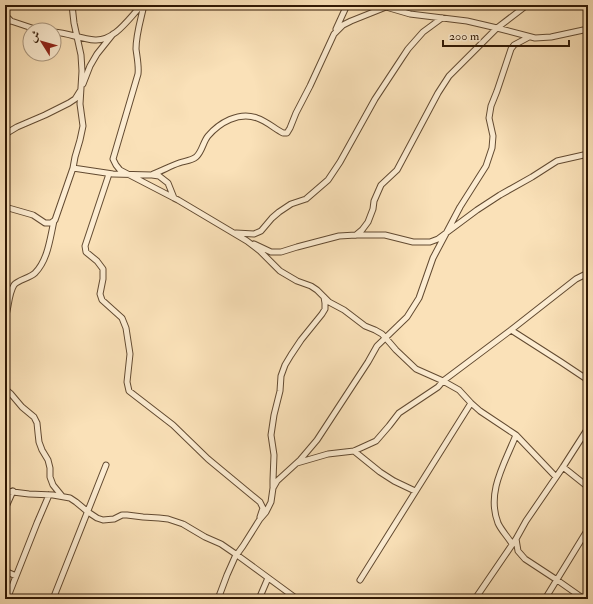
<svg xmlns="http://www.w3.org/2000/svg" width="593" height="604" viewBox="0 0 593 604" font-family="'IM FELL Double Pica',Amiri,serif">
  <rect width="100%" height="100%" fill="#fae1b8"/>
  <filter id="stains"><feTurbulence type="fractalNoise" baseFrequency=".005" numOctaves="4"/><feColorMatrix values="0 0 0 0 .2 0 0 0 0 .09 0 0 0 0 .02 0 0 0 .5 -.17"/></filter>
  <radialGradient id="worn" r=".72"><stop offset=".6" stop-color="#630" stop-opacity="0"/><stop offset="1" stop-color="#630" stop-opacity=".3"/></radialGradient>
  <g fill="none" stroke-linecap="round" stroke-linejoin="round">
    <defs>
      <path id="street" d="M72,5L74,23L81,55L82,71L80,104L83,126L80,140L75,157L73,168
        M144,5C141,19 136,34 136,49C137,57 139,66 138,74L113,159L116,165L120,170L174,198
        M380,5L386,7L410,14L467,21L497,28L535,38L551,37L588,29
        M5,15L11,21
        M5,21H11L38,30
        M336,29L347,5
        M54,32C68,33 81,39 95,40C115,41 129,18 142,5
        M83,84L90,66L97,54L113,34
        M5,146L7,133L17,127L45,115L69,103L75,99L80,91
        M109,174L85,246L86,252L97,261L103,269V279L100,294L102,300L122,318L126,328L130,354L127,382L129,391L173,425L208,459L260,502L263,508L260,517
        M153,174C162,171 170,166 179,163C184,161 191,161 196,157C202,152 203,142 208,136C219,123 239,111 257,118C266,121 274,128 283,133H287L290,128L296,113L310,86L334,34L343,25L351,21L386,7
        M5,207L33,215L45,223H51L55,220L73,168L113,174L152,175L159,176L168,183L174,198L178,200L247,241L260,251L280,271L297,281L311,286L317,290L329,302L344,310L365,326L375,330L382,334L390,343L396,350L416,369L443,381L459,390L471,403L480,411L516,435L556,477
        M236,233L254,234L261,231L272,218L279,212L291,204L306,199L328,180L340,162L375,99L402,58L408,49L423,32L442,18
        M356,235L362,230L368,222L373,209L374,201L381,185L397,170L438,93L449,76L497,28L527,5
        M254,244L271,252H281L297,247L339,236L356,235H385L413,242H430L438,239L477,210L500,195L532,177L557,161L588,154
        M5,318C9,308 8,295 14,285C18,280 30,278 35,273C48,260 50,238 54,221
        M511,330L561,362L588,380
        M5,389L11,394L22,407L34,417L37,423L38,433L39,442L42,450L48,460L50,468V477L53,485L62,496
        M354,451L380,472L394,481L415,491
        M297,463L328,454L354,451L376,441L389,426L399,413L438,387L443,381L511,330L576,279L588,273
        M563,467L588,487
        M273,487V480L274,455L271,435L274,415L280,391L281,376L285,365L291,355L301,340L322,314L325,309V303L324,297
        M5,491L29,494L53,495L70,498L76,502L88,512L97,518L103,520L114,519L122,515H127L143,517L159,518L168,519L183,524L205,537L221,544L237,555L297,599
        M5,509L13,491
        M516,539L518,551L525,559L557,580L584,599
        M512,544C508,537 501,530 498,523C486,492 505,463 516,435
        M5,571L16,576
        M360,580L471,403
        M7,599L37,523L49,495
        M53,599L106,465
        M218,599L227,575L235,557L243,546L260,519L266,512L271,502L273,488L277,481L300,460L317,440L368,362L377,346L407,317L419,298L433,258L460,207L486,166L492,148L493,136L489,118L491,106L497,91L511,49L514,45L529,37
        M259,599L268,578
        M475,599L516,539L526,521L563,467L588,428
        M545,599L588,529"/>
    </defs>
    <use href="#street" stroke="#624a31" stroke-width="7"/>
    <use href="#street" stroke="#fcecd1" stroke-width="5"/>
  </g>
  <rect width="593" height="604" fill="none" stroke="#fae1b8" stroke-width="20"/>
  <rect x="6" y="6" width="581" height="592" fill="none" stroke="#301804" stroke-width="2"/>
  <rect x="10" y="10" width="573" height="584" fill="none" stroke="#301804"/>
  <g transform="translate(42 42) rotate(307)"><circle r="19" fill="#fcecd1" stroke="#aa977f"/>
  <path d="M0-3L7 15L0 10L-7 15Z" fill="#8f2418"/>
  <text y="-6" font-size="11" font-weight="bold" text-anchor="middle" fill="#301804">ش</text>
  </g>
  <path d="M443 40v6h126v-6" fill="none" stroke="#301804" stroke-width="2"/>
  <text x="449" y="40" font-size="12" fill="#301804" stroke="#fcecd1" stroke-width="3" paint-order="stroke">200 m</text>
  <rect width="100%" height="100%" filter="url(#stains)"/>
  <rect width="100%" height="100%" fill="url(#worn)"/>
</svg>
